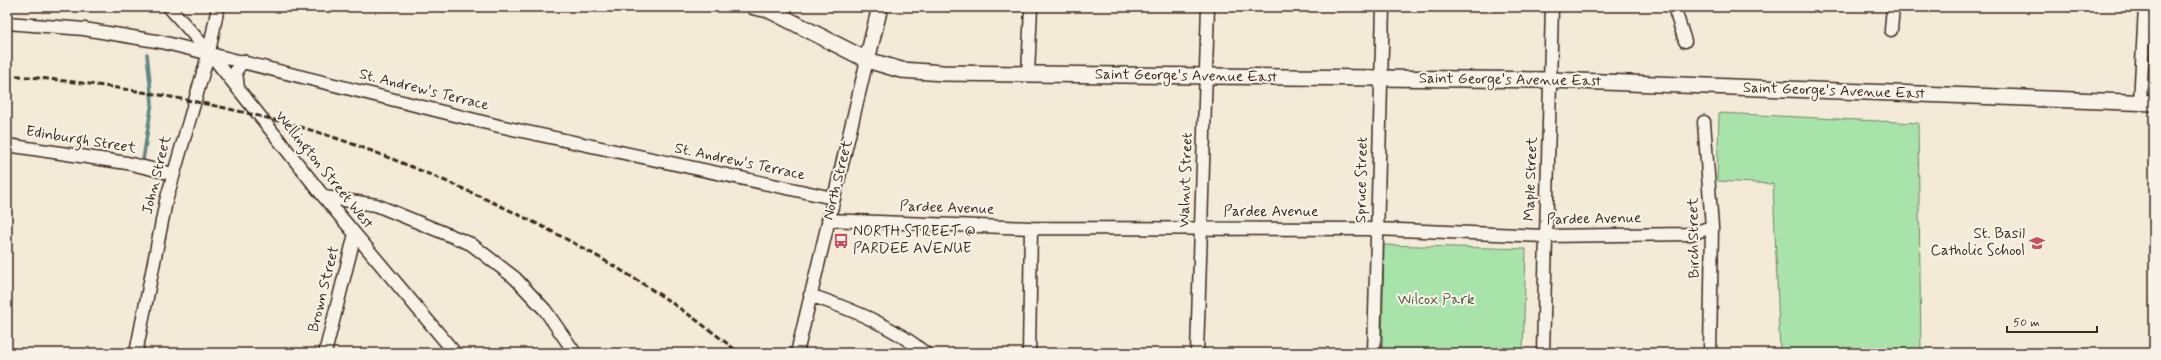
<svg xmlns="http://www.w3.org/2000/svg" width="2161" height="360" viewBox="0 0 2161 360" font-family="Mynerve,sans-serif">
  <rect width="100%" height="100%" fill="#f3ead8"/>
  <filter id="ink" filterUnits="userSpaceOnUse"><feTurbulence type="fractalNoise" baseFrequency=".025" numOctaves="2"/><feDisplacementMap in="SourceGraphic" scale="8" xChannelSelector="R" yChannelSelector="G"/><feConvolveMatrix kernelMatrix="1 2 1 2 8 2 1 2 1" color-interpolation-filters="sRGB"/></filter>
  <g filter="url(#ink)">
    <path fill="#a8e3aa" stroke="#728664" d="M1719,113L1918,123L1921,353H1780L1773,184L1717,181Z
      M1384,245L1526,249L1523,353H1382Z"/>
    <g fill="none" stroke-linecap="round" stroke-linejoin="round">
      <path stroke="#5e8886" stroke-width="3.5" d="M143,160L152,102L147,54"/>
      <defs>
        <path id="minor" d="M169,7L209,52L324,197L455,353
          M1674,7L1685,41
          M7,23L84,29L162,42L499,126L833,198
          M1891,30L1893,7
          M1028,74L1031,7
          M238,89L236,71L243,61
          M2140,102L2145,7
          M1704,122L1712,227L1710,353
          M7,145L127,163L173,174
          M324,197L376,205L471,244L515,278L545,310L575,353
          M828,220L1031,228L1376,229L1545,236L1690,234L1712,227
          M810,295C850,309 892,325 925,353
          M136,353L166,201L209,52L218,7
          M325,353L355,234
          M797,353L867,60
          M1029,353L1031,228
          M1197,353L1208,7
          M1374,353L1383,7
          M1543,353L1552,7"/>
        <path id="major" d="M754,7L769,10L867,60L901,70L943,73L1551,80L2154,103
          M867,60L880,7"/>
      </defs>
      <use href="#minor" stroke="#3b2a1e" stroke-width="15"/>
      <use href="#major" stroke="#3b2a1e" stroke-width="18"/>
      <use href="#minor" stroke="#f7f3e8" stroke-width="12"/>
      <use href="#major" stroke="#f7f3e8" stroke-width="15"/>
      <path stroke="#3b2a1e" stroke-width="3" stroke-dasharray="6 3" stroke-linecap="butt" d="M7,75C100,83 192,98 282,122C337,136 391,158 443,180C548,225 651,281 739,353"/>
    </g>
  </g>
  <defs>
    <symbol id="bus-bare" viewBox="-9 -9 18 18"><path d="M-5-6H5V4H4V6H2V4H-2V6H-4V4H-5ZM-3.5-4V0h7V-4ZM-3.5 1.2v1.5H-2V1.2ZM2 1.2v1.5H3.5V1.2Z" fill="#d1495b" stroke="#f7f3e8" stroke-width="2.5" paint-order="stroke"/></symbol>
    <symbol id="school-bare" viewBox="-9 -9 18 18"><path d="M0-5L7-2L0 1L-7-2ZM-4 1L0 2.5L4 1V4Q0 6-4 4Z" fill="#d1495b" stroke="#f7f3e8" stroke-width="2.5" paint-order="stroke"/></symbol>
  </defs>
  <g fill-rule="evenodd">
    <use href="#bus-bare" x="830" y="230" width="22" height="22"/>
    <use href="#school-bare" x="2026" y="232" width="22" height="22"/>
  </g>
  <g text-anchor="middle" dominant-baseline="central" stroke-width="4" stroke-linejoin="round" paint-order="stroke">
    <g font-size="15" fill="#3b2a1e" stroke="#f7f3e8">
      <text transform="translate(1186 76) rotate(1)">Saint George's Avenue East</text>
      <text transform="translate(1510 80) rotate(1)">Saint George's Avenue East</text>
      <text transform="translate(424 90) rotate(14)">St. Andrew's Terrace</text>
      <text transform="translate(1834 91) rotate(2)">Saint George's Avenue East</text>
      <text transform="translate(81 140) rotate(9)">Edinburgh Street</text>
      <text transform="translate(740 162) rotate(12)">St. Andrew's Terrace</text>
      <text transform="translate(324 170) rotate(51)">Wellington Street West</text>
      <text transform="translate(157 175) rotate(-76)">John Street</text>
      <text transform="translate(1531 179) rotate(-88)">Maple Street</text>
      <text transform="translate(838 180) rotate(-76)">North Street</text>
      <text transform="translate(1186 180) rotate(-88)">Walnut Street</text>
      <text transform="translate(1362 180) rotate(-89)">Spruce Street</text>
      <text transform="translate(947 208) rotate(2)">Pardee Avenue</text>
      <text x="1271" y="212">Pardee Avenue</text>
      <text transform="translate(1594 219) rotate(-1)">Pardee Avenue</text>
      <text transform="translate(1694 238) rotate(-91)">Birch Street</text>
      <text transform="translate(324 289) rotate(-76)">Brown Street</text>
    </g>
    <g font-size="15" fill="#3b2a1e" stroke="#f7f3e8" text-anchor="start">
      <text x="853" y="232">NORTH STREET @<tspan x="853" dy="17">PARDEE AVENUE</tspan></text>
      <text x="2025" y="234" text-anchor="end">St. Basil<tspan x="2025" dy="17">Catholic School</tspan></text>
    </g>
    <g font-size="15" fill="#565841" stroke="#f7f3e8">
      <text x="1436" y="300">Wilcox Park</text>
    </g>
  </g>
  <rect width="2161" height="360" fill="none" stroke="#f7f3e8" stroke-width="24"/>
  <rect x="12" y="12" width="2137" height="336" fill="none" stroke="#3b2a1e" stroke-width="1.5" filter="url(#ink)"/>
  <path d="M2007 326v6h90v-6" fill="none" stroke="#3b2a1e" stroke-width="2"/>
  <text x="2013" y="326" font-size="12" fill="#3b2a1e" stroke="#f7f3e8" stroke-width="3" paint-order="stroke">50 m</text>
</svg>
